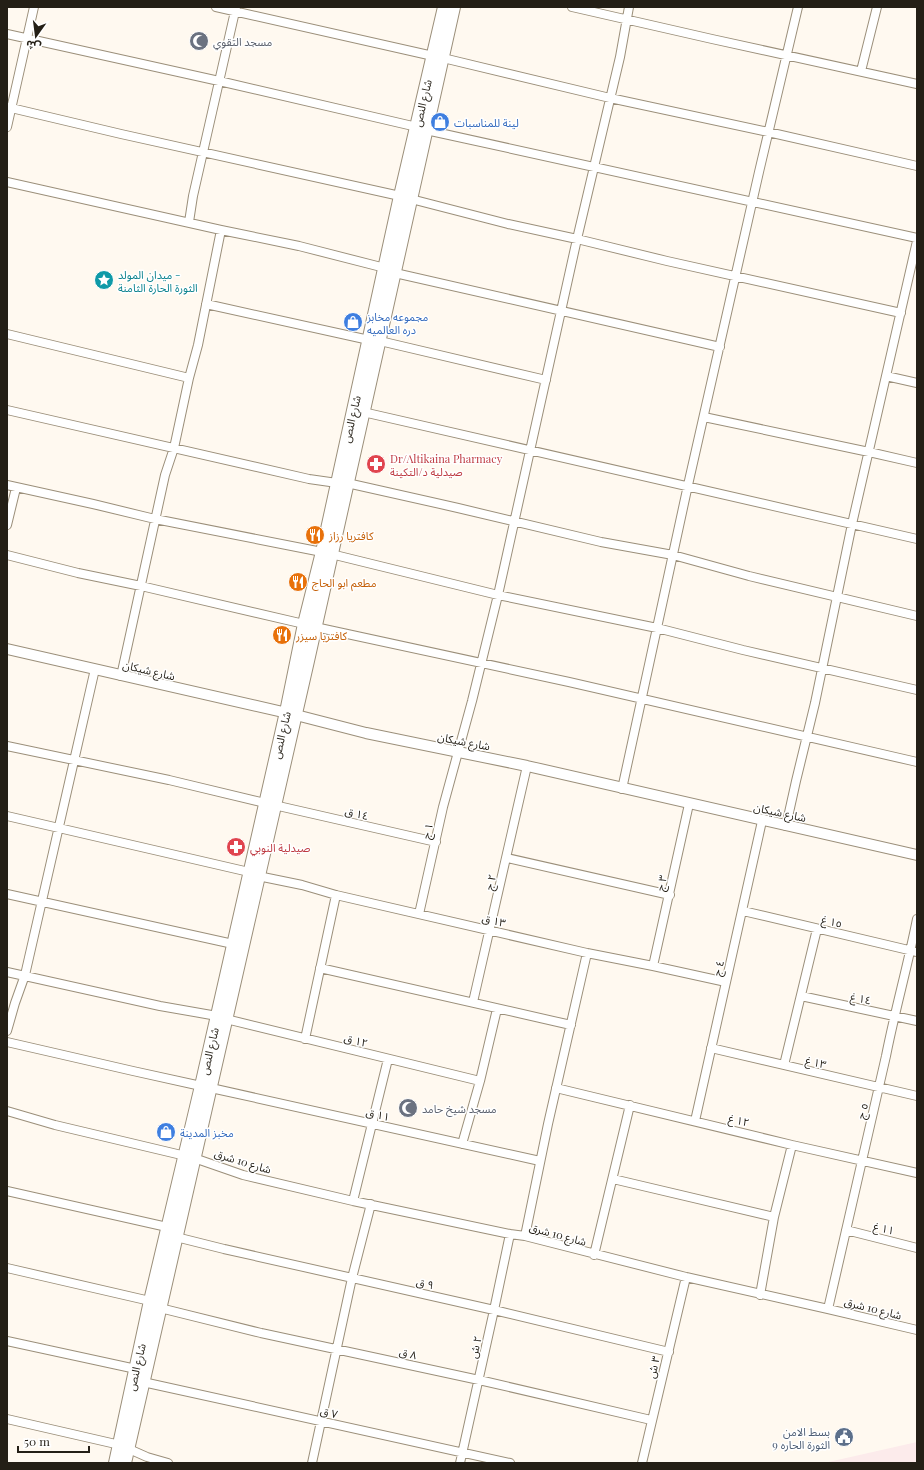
<svg xmlns="http://www.w3.org/2000/svg" width="924" height="1470" viewBox="0 0 924 1470" font-family="'Playfair Display','Noto Sans Arabic',serif">
  <rect width="100%" height="100%" fill="#fff9f0"/>
  <path fill="#fcebeb" d="M917,1442V1463H824Z"/>
  <g fill="none" stroke-linecap="round" stroke-linejoin="round">
    <defs>
      <path id="minor" d="M216,7L433,56
        M572,7L712,39L917,84
        M7,34L219,81L417,127
        M443,58L610,98L768,132L917,166
        M861,71L877,7
        M7,107L121,134L400,196
        M7,127L34,7
        M426,130L917,238
        M7,182L221,230L299,246L385,268
        M411,199L508,224L577,239L667,261L901,313
        M189,222L193,196L236,7
        M395,273L720,347
        M206,304L369,340
        M7,334L189,378
        M380,341L546,380
        M886,376L917,383
        M7,410L309,479L337,483
        M363,412L917,539
        M704,417L869,452L917,463
        M347,483L458,508L601,542L673,555L749,576L917,616
        M7,485L93,504L155,519L322,552
        M7,525L16,488
        M331,554L498,595L657,628L743,650L917,690
        M7,555L78,573L141,586L304,624
        M315,627L569,682L917,762
        M121,676L165,475L174,448L189,378L198,345L221,230
        M7,746L169,780L265,803
        M622,789L688,485L759,172L798,7
        M274,805L436,842
        M7,816L249,872
        M786,826L796,781L815,703L852,524L917,241
        M507,858L670,895
        M258,876L302,885L336,895L587,953L653,966L726,982
        M7,894L233,944
        M743,911L917,952
        M419,914L443,807L472,701L498,595L577,239L620,57L629,7
        M653,966L689,804
        M320,968L571,1025
        M7,972L160,1006L217,1016
        M801,996L917,1021
        M473,1002L527,766
        M226,1019L480,1081
        M7,1031L15,1003L25,975L95,669
        M305,1039L336,895
        M7,1042L133,1071L201,1086
        M711,1048L917,1096
        M784,1065L817,929
        M211,1088L540,1161
        M556,1088L792,1145L917,1173
        M7,1111L55,1125L194,1158L243,1175L353,1201L510,1234L525,1236L686,1277L828,1309L917,1330
        M695,1121L762,821
        M462,1144L480,1081L497,1009
        M613,1179L774,1217
        M7,1191L167,1227
        M353,1201L388,1059
        M846,1230L917,1248
        M525,1236L548,1124L587,953
        M176,1237L224,1249L494,1310L669,1352
        M594,1255L630,1105
        M7,1268L150,1301L160,1308L261,1333L479,1380L651,1420
        M760,1295L774,1217L792,1145
        M828,1309L886,1056C895,1010 908,965 917,919
        M7,1341L136,1369
        M143,1382L510,1463
        M7,1419L120,1445L147,1457L168,1463
        M312,1463L352,1278L371,1204
        M460,1463L494,1310L510,1234
        M642,1463L686,1277"/>
      <path id="tertiary" d="M7,649L296,715L366,733L527,766L917,855"/>
      <path id="secondary" d="M115,1463L150,1301L201,1086L286,712L304,624L322,552L400,196L444,7
        M125,1463L308,661C356,443 405,225 454,7"/>
    </defs>
    <use href="#minor" stroke="#9b8f7a" stroke-width="10"/>
    <use href="#tertiary" stroke="#9b8f7a" stroke-width="12"/>
    <use href="#secondary" stroke="#9b8f7a" stroke-width="14"/>
    <use href="#minor" stroke="#fff" stroke-width="8"/>
    <use href="#tertiary" stroke="#fff" stroke-width="10"/>
    <use href="#secondary" stroke="#fff" stroke-width="12"/>
  </g>
  <defs>
    <symbol id="mosque-disc" viewBox="-11 -11 22 22"><circle r="9.5" fill="#6b7280" stroke="#fff"/><path d="M3.5-4.9A6 6 0 1 0 3.5 4.9A5 5 0 1 1 3.5-4.9Z" fill="#fff"/></symbol>
    <symbol id="shop-disc" viewBox="-11 -11 22 22"><circle r="9.5" fill="#3f7fe0" stroke="#fff"/><path d="M-5-2.5h2.3a2.7 3.5 0 0 1 5.4 0H5L5.5 6h-11ZM-1.5-2.5h3a1.5 2.3 0 0 0-3 0Z" fill="#fff"/></symbol>
    <symbol id="sight-disc" viewBox="-11 -11 22 22"><circle r="9.5" fill="#0f9aa8" stroke="#fff"/><path d="M0-6L1.8-2.2L6-1.7L2.9 1.2L3.7 5.4L0 3.3L-3.7 5.4L-2.9 1.2L-6-1.7L-1.8-2.2Z" fill="#fff"/></symbol>
    <symbol id="pharmacy-disc" viewBox="-11 -11 22 22"><circle r="9.5" fill="#e0444e" stroke="#fff"/><path d="M-2-6h4v4h4v4h-4v4h-4v-4h-4v-4h4Z" fill="#fff"/></symbol>
    <symbol id="restaurant-disc" viewBox="-11 -11 22 22"><circle r="9.5" fill="#e8710a" stroke="#fff"/><path d="M-5-6h1v4h1v-4h1v4h1v-4h1v5L-1.5 .5V6h-2V.5L-5-1ZM5-6V6H3V1.5H1.5Q1.5-4 5-6Z" fill="#fff"/></symbol>
    <symbol id="civic-disc" viewBox="-11 -11 22 22"><circle r="9.5" fill="#5c6f8a" stroke="#fff"/><path d="M-.6-6.5H3V-4.5H.6V-3L4-1V1h2V6H-6V1h2V-1L-.6-3ZM-1.2 2.5V6h2.4V2.5Z" fill="#fff"/></symbol>
  </defs>
  <g fill-rule="evenodd">
    <use href="#mosque-disc" x="188" y="30" width="22" height="22"/>
    <use href="#shop-disc" x="429" y="111" width="22" height="22"/>
    <use href="#sight-disc" x="93" y="269" width="22" height="22"/>
    <use href="#shop-disc" x="342" y="311" width="22" height="22"/>
    <use href="#pharmacy-disc" x="365" y="453" width="22" height="22"/>
    <use href="#restaurant-disc" x="304" y="524" width="22" height="22"/>
    <use href="#restaurant-disc" x="287" y="571" width="22" height="22"/>
    <use href="#restaurant-disc" x="271" y="624" width="22" height="22"/>
    <use href="#pharmacy-disc" x="225" y="836" width="22" height="22"/>
    <use href="#mosque-disc" x="397" y="1097" width="22" height="22"/>
    <use href="#shop-disc" x="155" y="1121" width="22" height="22"/>
    <use href="#civic-disc" x="833" y="1426" width="22" height="22"/>
  </g>
  <g text-anchor="middle" dominant-baseline="central" stroke-width="3" stroke-linejoin="round" paint-order="stroke">
    <g font-size="11" fill="#5b616d" stroke="#fff" text-anchor="start">
      <text x="213" y="41">مسجد التقوي</text>
      <text x="422" y="1108">مسجد شيخ حامد</text>
    </g>
    <g font-size="11" fill="#241f16" stroke="#fff">
      <text transform="translate(422 103) rotate(-77)">شارع النص</text>
      <text transform="translate(351 419) rotate(-77)">شارع النص</text>
      <text transform="translate(149 670) rotate(13)">شارع شيكان</text>
      <text transform="translate(281 735) rotate(-77)">شارع النص</text>
      <text transform="translate(464 741) rotate(11)">شارع شيكان</text>
      <text transform="translate(780 812) rotate(12)">شارع شيكان</text>
      <text transform="translate(357 813) rotate(13)">١٤ ق</text>
      <text transform="translate(427 831) rotate(-78)">١ ج</text>
      <text transform="translate(490 882) rotate(-76)">٢ ج</text>
      <text transform="translate(661 883) rotate(-78)">٣ ج</text>
      <text transform="translate(494 920) rotate(13)">١٣ ق</text>
      <text transform="translate(832 921) rotate(13)">١٥ غ</text>
      <text transform="translate(718 968) rotate(-77)">٤ ج</text>
      <text transform="translate(861 998) rotate(12)">١٤ غ</text>
      <text transform="translate(356 1040) rotate(14)">١٢ ق</text>
      <text transform="translate(209 1051) rotate(-77)">شارع النص</text>
      <text transform="translate(816 1062) rotate(14)">١٣ غ</text>
      <text transform="translate(862 1111) rotate(-77)">٥ ج</text>
      <text transform="translate(378 1114) rotate(13)">١١ ق</text>
      <text transform="translate(739 1120) rotate(14)">١٢ غ</text>
      <text transform="translate(243 1161) rotate(17)">شارع 10 شرق</text>
      <text transform="translate(884 1228) rotate(14)">١١ غ</text>
      <text transform="translate(558 1234) rotate(15)">شارع 10 شرق</text>
      <text transform="translate(425 1283) rotate(13)">٩ ق</text>
      <text transform="translate(873 1308) rotate(14)">شارع 10 شرق</text>
      <text transform="translate(475 1347) rotate(-77)">٢ ش</text>
      <text transform="translate(408 1353) rotate(12)">٨ ق</text>
      <text transform="translate(136 1367) rotate(-77)">شارع النص</text>
      <text transform="translate(653 1367) rotate(-76)">٣ ش</text>
      <text transform="translate(329 1412) rotate(13)">٧ ق</text>
    </g>
    <g font-size="11" fill="#366cbe" stroke="#fff" text-anchor="start">
      <text x="454" y="122">لينة للمناسبات</text>
      <text x="367" y="316">مجموعه مخابز<tspan x="367" dy="13">دره العالميه</tspan></text>
      <text x="180" y="1132">مخبز المدينة</text>
    </g>
    <g font-size="11" fill="#0d838f" stroke="#fff" text-anchor="start">
      <text x="118" y="274">ميدان المولد -<tspan x="118" dy="13">الثورة الحارة الثامنة</tspan></text>
    </g>
    <g font-size="11" fill="#be3a42" stroke="#fff" text-anchor="start">
      <text x="390" y="458">Dr/Altikaina Pharmacy<tspan x="390" dy="13">صيدلية د/التكينة</tspan></text>
      <text x="250" y="847">صيدلية النوبي</text>
    </g>
    <g font-size="11" fill="#c56008" stroke="#fff" text-anchor="start">
      <text x="329" y="535">كافتريا رزاز</text>
      <text x="312" y="582">مطعم ابو الحاج</text>
      <text x="296" y="635">كافتريا سيزر</text>
    </g>
    <g font-size="11" fill="#4e5e75" stroke="#fff" text-anchor="end">
      <text x="830" y="1431">بسط الامن<tspan x="830" dy="13">الثورة الحاره 9</tspan></text>
    </g>
  </g>
  <rect width="924" height="1470" fill="none" stroke="#241f16" stroke-width="16"/>
  <g transform="translate(36 36) rotate(194)" stroke="#ffffff" stroke-width="3" paint-order="stroke">
  <path d="M0-3L7 15L0 10L-7 15Z" fill="#241f16"/>
  <text y="-6" font-size="11" font-weight="bold" text-anchor="middle" fill="#241f16">ش</text>
  </g>
  <path d="M18 1446v6h71v-6" fill="none" stroke="#241f16" stroke-width="2"/>
  <text x="24" y="1446" font-size="12" fill="#241f16" stroke="#ffffff" stroke-width="3" paint-order="stroke">50 m</text>
</svg>
